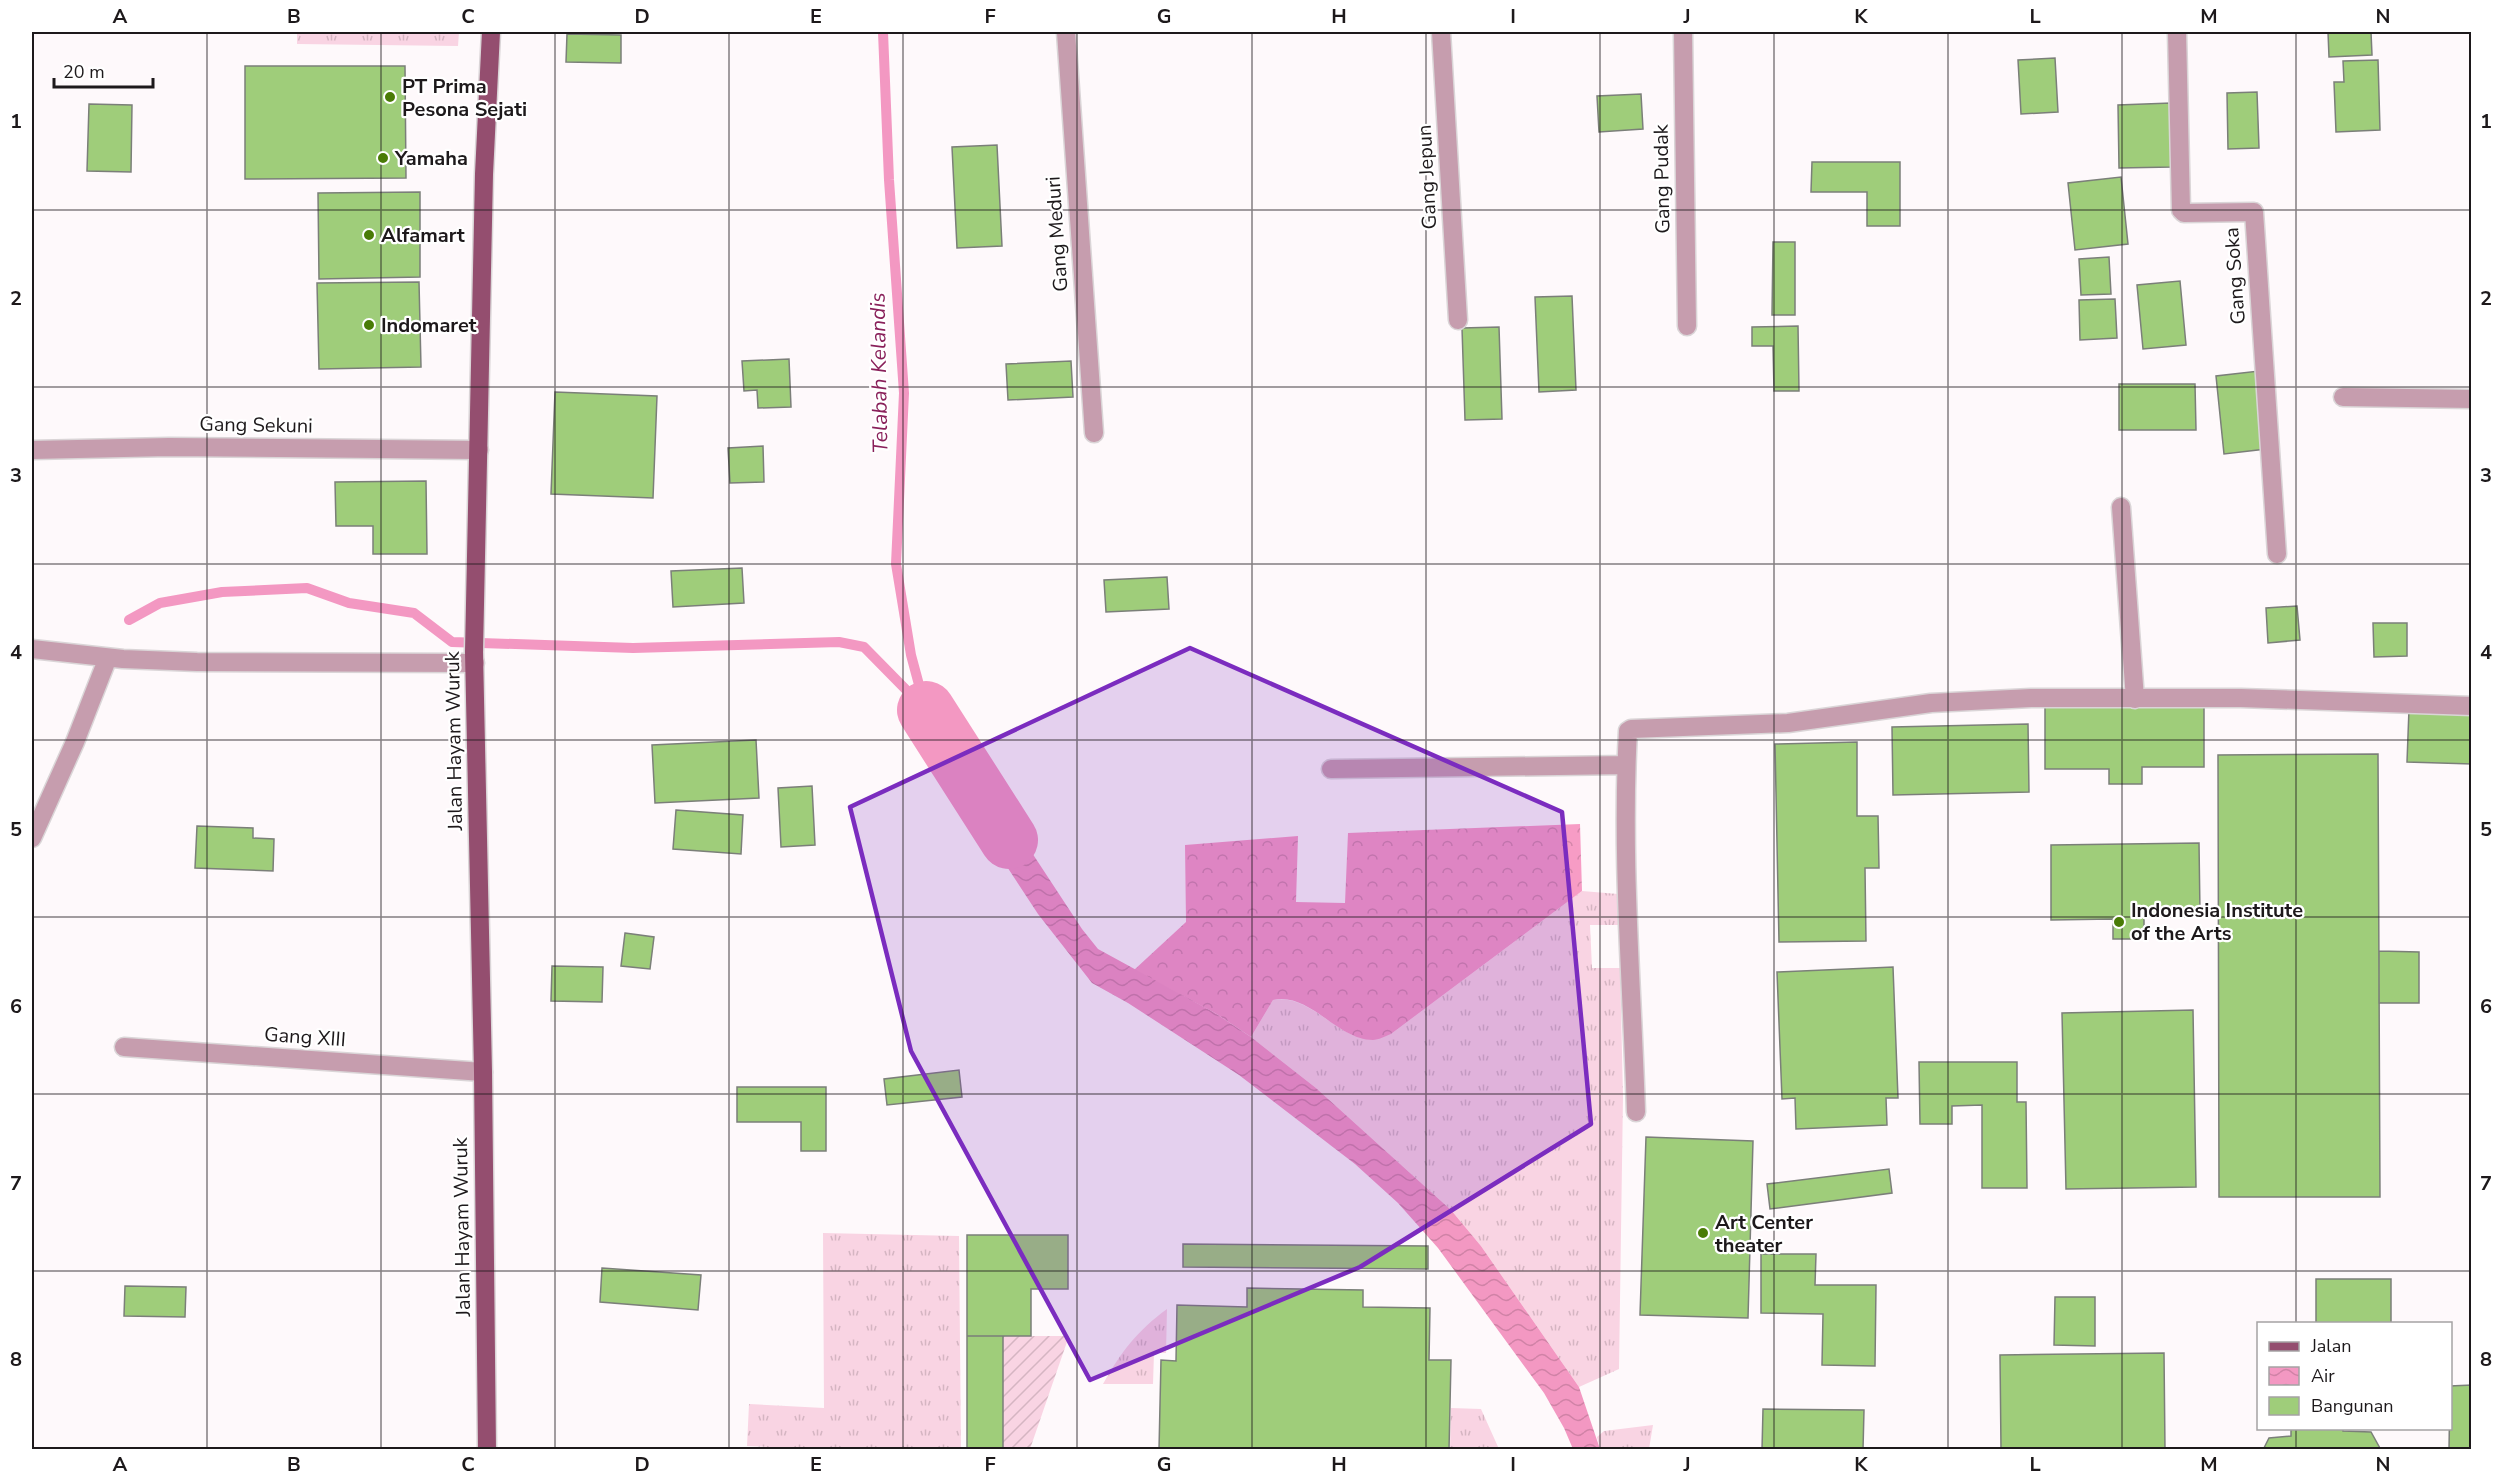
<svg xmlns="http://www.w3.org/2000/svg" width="2503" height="1481" viewBox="0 0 2503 1481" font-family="'Nunito Sans',sans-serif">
  <defs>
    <pattern id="grass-tufts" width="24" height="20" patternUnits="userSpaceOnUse" patternTransform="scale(1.5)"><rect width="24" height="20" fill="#f9d4e3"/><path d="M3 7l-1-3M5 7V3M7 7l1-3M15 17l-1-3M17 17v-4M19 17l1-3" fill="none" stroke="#d5b5c2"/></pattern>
    <pattern id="forest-crowns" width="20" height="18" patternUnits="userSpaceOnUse" patternTransform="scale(1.5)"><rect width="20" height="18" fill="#f79cc5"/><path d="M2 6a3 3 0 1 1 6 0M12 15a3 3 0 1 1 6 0" fill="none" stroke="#d386a9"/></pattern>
    <pattern id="garden-furrows" width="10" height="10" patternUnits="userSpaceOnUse" patternTransform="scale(1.5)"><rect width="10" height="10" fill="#f9d4e3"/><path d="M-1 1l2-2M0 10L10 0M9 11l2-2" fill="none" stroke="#d5b5c2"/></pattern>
    <pattern id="water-waves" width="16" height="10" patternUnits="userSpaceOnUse" patternTransform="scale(1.5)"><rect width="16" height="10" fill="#f398c2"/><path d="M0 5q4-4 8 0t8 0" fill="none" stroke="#d082a6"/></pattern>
  </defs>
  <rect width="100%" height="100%" fill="#fef9fb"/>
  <path fill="url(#grass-tufts)" d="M297,32H459L458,46L297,44Z
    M1582,891L1618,894L1619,925H1590L1592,968H1620L1623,1096L1619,1369L1579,1387L1481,1246L1451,1210L1316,1088L1251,1037L1273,1000C1303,994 1327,1024 1353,1035C1363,1039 1380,1035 1391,1034Z
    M823,1233L959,1236L961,1449L834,1450L747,1446L749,1404L824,1408Z
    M1167,1309L1166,1353H1154L1153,1384H1103C1121,1352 1137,1331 1167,1309Z
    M1451,1408L1481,1409L1499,1449H1450Z
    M1653,1425L1649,1449H1600L1597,1437L1604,1431Z"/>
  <path fill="url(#forest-crowns)" d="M1580,824L1582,891L1391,1034C1386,1036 1378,1040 1373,1040C1337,1040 1310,992 1273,1000L1251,1037L1215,1013L1134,970L1186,922L1185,845L1298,836L1296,902L1345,903L1348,833Z"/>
  <path fill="url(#garden-furrows)" d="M1003,1336H1069L1030,1449L1003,1450Z"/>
  <path fill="url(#water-waves)" d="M975,766L1082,929L1098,949L1215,1013L1251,1037L1316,1088L1451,1210L1481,1246L1579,1387L1600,1449H1573L1564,1428L1544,1393L1438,1248L1398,1203L1355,1164L1239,1075L1128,1003L1092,983L1038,914L952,783Z"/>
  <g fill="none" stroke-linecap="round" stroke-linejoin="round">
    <path stroke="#f398c2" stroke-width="10" d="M883,32L889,180L904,393L896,564L911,655L925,707
      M129,620L160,603L222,592L307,588L349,603L414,613L452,642L633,648L839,642L864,647L926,710"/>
    <path stroke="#f398c2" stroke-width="58" d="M926,710L1009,840"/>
  </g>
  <path fill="#9fcd7a" stroke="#7b7f79" stroke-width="1.5" d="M2328,32H2371L2372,55L2329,57Z
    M567,34L621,35V63L566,62Z
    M2055,58L2058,112L2021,114L2018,60Z
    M2378,60L2380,130L2336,132L2334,82H2344L2343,61Z
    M245,66H405L406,178L245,179Z
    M2257,92L2259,148L2228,149L2227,93Z
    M1641,94L1643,129L1599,132L1597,96Z
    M2171,103L2172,167L2119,168L2118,105Z
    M89,104L132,105L131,172L87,171Z
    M997,145L1002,246L957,248L952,147Z
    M1812,162H1900V226H1867V192H1811Z
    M2121,177L2128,244L2075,250L2068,183Z
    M420,192V277L319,279L318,193Z
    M1773,242H1795V315H1772Z
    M2109,257L2111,294L2081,295L2079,259Z
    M2180,281L2186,345L2143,349L2137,285Z
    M419,282L421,367L319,369L317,283Z
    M1572,296L1576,390L1539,392L1535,297Z
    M2115,299L2117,338L2080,340L2079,300Z
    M1798,326L1799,391H1774L1773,346H1752V327Z
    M1499,327L1502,419L1465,420L1462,328Z
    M789,359L791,407L758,408L757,390L744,391L742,361Z
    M1071,361L1073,397L1008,400L1006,364Z
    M2259,371L2266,449L2224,454L2216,376Z
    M2119,384H2195L2196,430H2119Z
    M555,392L657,396L653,498L551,494Z
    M763,446L764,482L730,483L728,448Z
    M426,481L427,554H373V526H336L335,482Z
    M742,568L744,603L673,607L671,571Z
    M1167,577L1169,609L1106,612L1104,580Z
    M2297,606L2300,640L2268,643L2266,608Z
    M2373,623H2407V656L2374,657Z
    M2045,704H2204V767H2142V784H2109V769H2045Z
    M2409,709L2472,710V764L2407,762Z
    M2028,724L2029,792L1893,795L1892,727Z
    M756,740L759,798L655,803L652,745Z
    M1857,742V816H1878L1879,868H1865L1866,941L1779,942L1775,744Z
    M2378,754L2380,1197H2219L2218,755Z
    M812,786L815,845L781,847L778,788Z
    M676,810L743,815L741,854L673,849Z
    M197,826L253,828V838L274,839L273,871L195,868Z
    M2199,843L2200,913L2144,914V939H2113V919L2051,920V845Z
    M625,933L654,937L650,969L621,966Z
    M2379,951L2419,952V1003H2379Z
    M552,966L603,967L602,1002L551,1001Z
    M1893,967L1898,1098H1886L1887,1125L1796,1129L1795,1098L1782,1099L1777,972Z
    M2193,1010L2196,1187L2066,1189L2062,1013Z
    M1919,1062H2017V1102H2026L2027,1188H1982V1105L1952,1106V1124H1920Z
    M959,1070L962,1097L887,1105L884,1079Z
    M737,1087H826V1151H801V1122H737Z
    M1646,1137L1753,1141L1748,1318L1640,1315Z
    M1889,1169L1892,1193L1770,1209L1767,1184Z
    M967,1235H1068V1289H1031V1336H967Z
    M1183,1244L1428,1246V1269L1183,1267Z
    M1761,1254H1816L1815,1285H1876L1875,1366L1822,1365L1823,1314L1761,1313Z
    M602,1268L701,1275L698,1310L600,1302Z
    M2316,1279H2391V1324H2316Z
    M125,1286L186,1287L185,1317L124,1316Z
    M1247,1288L1363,1290V1307L1430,1308L1429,1360H1451L1449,1450H1159L1161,1360L1176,1361L1177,1305L1247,1307Z
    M2055,1297H2095V1346L2054,1345Z
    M967,1336H1003V1450H967Z
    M2164,1353L2165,1450H2001L2000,1355Z
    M2472,1385V1450H2449L2450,1386Z
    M1763,1409L1864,1410L1863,1450H1762Z
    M2291,1428H2343V1431L2371,1432L2381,1450H2263L2269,1438L2291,1436Z"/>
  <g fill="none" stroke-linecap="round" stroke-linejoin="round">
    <defs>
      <path id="minor" d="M1066,32L1094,433
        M1441,32L1458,320
        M1683,32L1687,326
        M2177,32L2181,210L2184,213L2254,212L2277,554
        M2343,397L2472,399
        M32,450L169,447L479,450
        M2121,507L2135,699
        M32,649L123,659L197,662L475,663
        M1331,769L1626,765
        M32,838L75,742L105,665
        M124,1047L483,1072
        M1636,1112C1632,985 1621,858 1628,731L1631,729L1788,723L1931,703L2031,698H2241L2472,706"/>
      <path id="major" d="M487,1450L483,1072L474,652L484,174L491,32"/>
    </defs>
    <use href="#minor" stroke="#dad5d7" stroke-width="21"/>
    <use href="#major" stroke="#dad5d7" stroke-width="21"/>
    <use href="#minor" stroke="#c69dae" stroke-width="18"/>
    <use href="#major" stroke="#944e6f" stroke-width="18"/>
  </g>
  <path fill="#7b2cbf" fill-opacity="0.2" stroke="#7b2cbf" stroke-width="4.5" stroke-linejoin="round" d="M1190,648L1562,812L1591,1124L1360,1267L1090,1380L911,1051L850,807Z"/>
  <path fill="none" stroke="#1d191b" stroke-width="1.5" stroke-opacity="0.55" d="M207,32V1450M381,32V1450M555,32V1450M729,32V1450M903,32V1450M1077,32V1450M1252,32V1450M1426,32V1450M1600,32V1450M1774,32V1450M1948,32V1450M2122,32V1450M2296,32V1324M32,210H2472M32,387H2472M32,564H2472M32,740H2472M32,917H2472M32,1094H2472M32,1271H2472M2296,1428V1450"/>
  <g fill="#497b06" stroke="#fff" stroke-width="2">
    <circle cx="390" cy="97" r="6"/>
    <circle cx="383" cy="158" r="6"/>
    <circle cx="369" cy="235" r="6"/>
    <circle cx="369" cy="325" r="6"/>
    <circle cx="2119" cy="922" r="6"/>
    <circle cx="1703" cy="1233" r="6"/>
  </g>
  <g text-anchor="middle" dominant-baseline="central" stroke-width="4.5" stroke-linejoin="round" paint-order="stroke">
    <g font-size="20" font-weight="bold" fill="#1d191b" stroke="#fff" text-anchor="start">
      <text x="402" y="86">PT Prima<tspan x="402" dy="23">Pesona Sejati</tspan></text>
      <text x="395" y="158">Yamaha</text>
      <text x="381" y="235">Alfamart</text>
      <text x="381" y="325">Indomaret</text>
      <text x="2131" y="910">Indonesia Institute<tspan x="2131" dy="23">of the Arts</tspan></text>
      <text x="1715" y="1222">Art Center<tspan x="1715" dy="23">theater</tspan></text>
    </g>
    <g font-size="20" fill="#1d191b" stroke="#fff">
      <text transform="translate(1427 177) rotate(-93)">Gang Jepun</text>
      <text transform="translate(1662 179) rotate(-91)">Gang Pudak</text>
      <text transform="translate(1057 234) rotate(-94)">Gang Meduri</text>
      <text transform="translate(2235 276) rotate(-94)">Gang Soka</text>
      <text transform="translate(256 425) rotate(1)">Gang Sekuni</text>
      <text transform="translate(454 741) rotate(-91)">Jalan Hayam Wuruk</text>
      <text transform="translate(305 1037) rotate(4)">Gang XIII</text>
      <text transform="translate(462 1227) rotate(-91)">Jalan Hayam Wuruk</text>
    </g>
    <g font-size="21" font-style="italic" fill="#89205a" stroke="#fff">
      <text transform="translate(879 373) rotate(-91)">Telabah Kelandis</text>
    </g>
  </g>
  <rect width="2503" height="1481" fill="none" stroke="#ffffff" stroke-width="66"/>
  <rect x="2257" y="1322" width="195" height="108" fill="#ffffff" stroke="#a5a3a4" stroke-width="1.5"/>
  <rect x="2269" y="1342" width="30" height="9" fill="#944e6f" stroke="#a5a3a4" stroke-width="1.5"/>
  <text x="2311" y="1352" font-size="18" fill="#1d191b">Jalan</text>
  <rect x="2269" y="1367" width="30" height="18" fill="url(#water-waves)" stroke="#a5a3a4" stroke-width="1.5"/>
  <text x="2311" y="1382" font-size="18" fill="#1d191b">Air</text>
  <rect x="2269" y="1397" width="30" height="18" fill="#9fcd7a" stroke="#a5a3a4" stroke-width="1.5"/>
  <text x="2311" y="1412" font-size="18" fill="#1d191b">Bangunan</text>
  <path d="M54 78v9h99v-9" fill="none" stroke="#1d191b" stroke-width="3"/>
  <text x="63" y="78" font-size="18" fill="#1d191b" stroke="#ffffff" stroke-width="4.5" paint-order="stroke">20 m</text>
  <rect x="33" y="33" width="2437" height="1415" fill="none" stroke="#1d191b" stroke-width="2"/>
  <g font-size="20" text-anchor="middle" font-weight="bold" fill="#1d191b">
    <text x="120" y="23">A</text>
    <text x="294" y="23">B</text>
    <text x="468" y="23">C</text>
    <text x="642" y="23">D</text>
    <text x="816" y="23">E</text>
    <text x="990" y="23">F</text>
    <text x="1164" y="23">G</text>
    <text x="1339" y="23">H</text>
    <text x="1513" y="23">I</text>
    <text x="1687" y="23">J</text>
    <text x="1861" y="23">K</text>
    <text x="2035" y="23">L</text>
    <text x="2209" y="23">M</text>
    <text x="2383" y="23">N</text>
    <text x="16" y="128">1</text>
    <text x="2486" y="128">1</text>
    <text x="16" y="305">2</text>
    <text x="2486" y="305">2</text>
    <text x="16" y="482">3</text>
    <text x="2486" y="482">3</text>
    <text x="16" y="659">4</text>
    <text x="2486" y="659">4</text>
    <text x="16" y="836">5</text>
    <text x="2486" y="836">5</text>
    <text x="16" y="1013">6</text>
    <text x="2486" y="1013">6</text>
    <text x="16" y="1190">7</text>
    <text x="2486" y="1190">7</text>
    <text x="16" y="1366">8</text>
    <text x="2486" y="1366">8</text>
    <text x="120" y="1471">A</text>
    <text x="294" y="1471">B</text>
    <text x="468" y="1471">C</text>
    <text x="642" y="1471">D</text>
    <text x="816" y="1471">E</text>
    <text x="990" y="1471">F</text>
    <text x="1164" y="1471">G</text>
    <text x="1339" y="1471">H</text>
    <text x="1513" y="1471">I</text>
    <text x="1687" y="1471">J</text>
    <text x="1861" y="1471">K</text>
    <text x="2035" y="1471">L</text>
    <text x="2209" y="1471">M</text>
    <text x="2383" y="1471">N</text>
  </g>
</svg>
